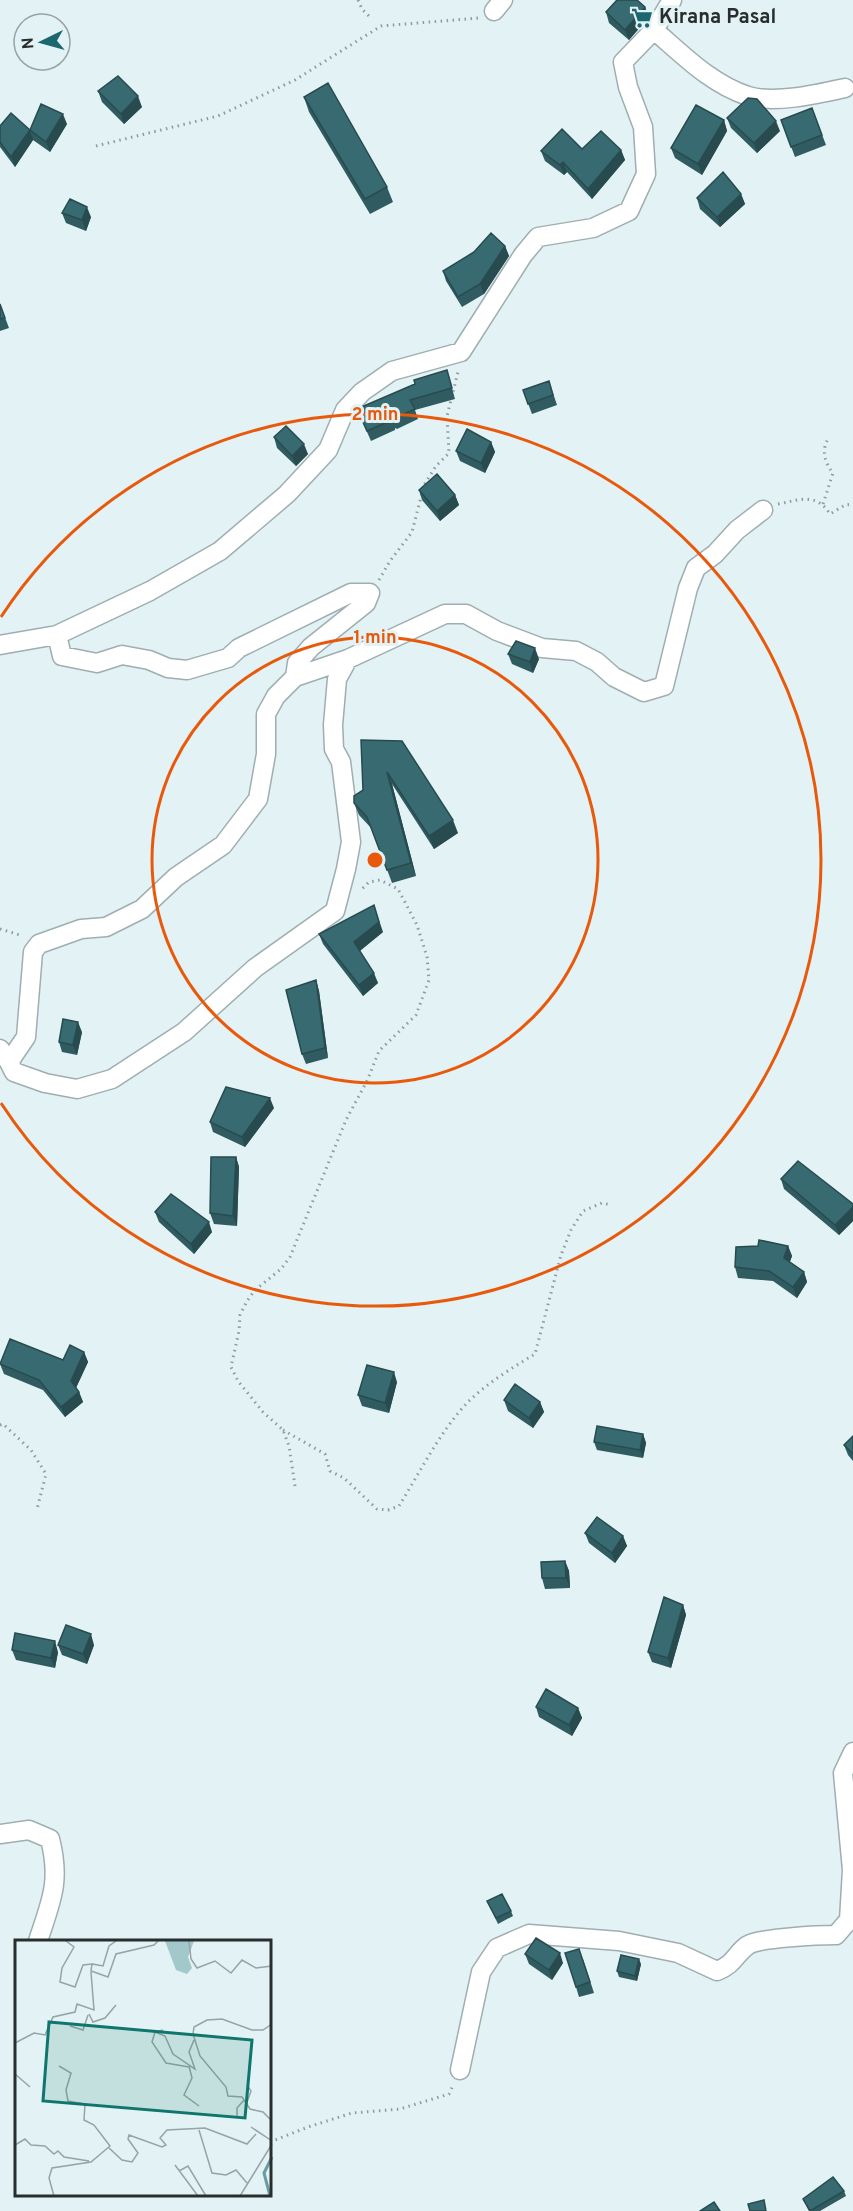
<svg xmlns="http://www.w3.org/2000/svg" width="853" height="2211" viewBox="0 0 853 2211" font-family="Overpass,sans-serif">
  <rect width="100%" height="100%" fill="#e3f2f4"/>
  <g fill="none" stroke-linecap="round" stroke-linejoin="round">
    <defs>
      <path id="minor" d="M494,11L503,0
        M654,30C683,55 711,84 748,96C775,104 818,94 845,88
        M0,645L57,635L150,591L220,551L287,494L328,450L345,410L362,392L392,371L461,352L523,255L538,237L593,228L629,211L646,174L643,127L628,87L623,62L654,30L672,0
        M295,677L348,659L445,614H466L497,631L542,648L576,651L597,662L614,677L644,692L664,686L688,588L696,568L715,554L737,530L763,510
        M0,1049L9,1062L26,1037L33,952L39,944L81,929L106,927L142,909L176,877L223,845L258,799L266,754V714L276,696L295,677L297,663L311,647L366,603L370,593H351L239,648L228,658L187,670L168,668L149,660L122,655L97,663L62,656L57,635
        M9,1062L14,1072L45,1083L77,1089L112,1079L184,1032L255,968L335,911L346,869L351,842L341,762L334,749L333,725L337,679L348,659
        M0,1834L29,1830L50,1839C61,1882 51,1901 38,1941
        M460,2070L481,1972L497,1948L529,1934L619,1941L678,1953L717,1971C735,1964 735,1954 748,1945C759,1938 820,1935 836,1935L849,1920L852,1870L843,1773L853,1752"/>
    </defs>
    <use href="#minor" stroke="#9faeb0" stroke-width="21"/>
    <path stroke="#909a9c" stroke-width="3" stroke-dasharray="1.5 4.5" stroke-linecap="butt" d="M358,0L362,9L370,17
      M96,146L218,116L295,80L381,26L479,18
      M778,504C799,500 816,492 830,514L845,505L853,504
      M823,504L833,473C825,463 821,451 828,439
      M379,580L390,561L412,532L424,485L436,466L449,453L447,416L458,372
      M0,929L23,936
      M0,1425L3,1424L31,1450L46,1474L37,1509
      M283,1430L325,1454L330,1471L344,1478L377,1509L388,1510L399,1506C420,1472 441,1430 468,1402C487,1383 512,1368 535,1354L561,1255L571,1230L583,1211L602,1203L611,1205
      M295,1486L289,1446L283,1430L263,1412L238,1381L231,1367L239,1331L240,1315L247,1301L255,1290L281,1269L290,1257L346,1120L367,1081L379,1051L416,1015L429,980L427,957L417,925L398,889L380,880L369,882L361,890
      M270,2142L308,2127L352,2113L400,2109L449,2094L453,2085"/>
    <use href="#minor" stroke="#fff" stroke-width="18"/>
  </g>
  <path fill="#305c61" d="M645,7L649,17L629,40L609,23L606,12Z
    M98,91L142,107L124,124L102,102Z
    M304,97L387,187L393,202L370,214L309,112Z
    M812,108L826,145L795,157L781,120Z
    M727,118L780,131L757,153L731,128Z
    M724,120L727,131L702,175L675,158L671,148Z
    M67,124L50,152L33,140L15,167L0,147V126L30,130Z
    M582,149L621,150L625,160L592,199L567,172L564,175L545,161L541,151Z
    M741,194L745,204L720,227L700,209L697,198Z
    M62,213L91,217L86,231L66,223Z
    M505,246L509,256L484,294L462,307L446,281L443,271Z
    M0,304L9,328L0,331Z
    M450,381L455,399L415,410L418,419L397,429L395,428V430L371,441L357,409Z
    M549,381L557,405L532,414L523,390Z
    M274,437L308,454L296,466L277,448Z
    M491,442L495,452L485,473L460,461L456,451Z
    M419,490L455,495L459,505L440,521L422,500Z
    M508,654L539,659L533,673L512,664Z
    M361,740L458,833L434,849L392,784L416,876L392,883L372,829L359,815L354,803L363,790Z
    M383,932L360,951L378,983L363,996L323,944L319,934Z
    M316,980L319,991L328,1058L306,1064L302,1054Z
    M82,1032L77,1055L62,1052L59,1042Z
    M274,1108L245,1147L213,1132L210,1122Z
    M236,1157L239,1167L237,1226L214,1224L210,1213Z
    M781,1179L853,1204V1221L839,1235L784,1189Z
    M155,1212L212,1232L194,1254L159,1222Z
    M788,1246L792,1256L790,1262L804,1272L807,1282L797,1298L773,1281L738,1278L735,1267Z
    M84,1352L88,1362L76,1388L79,1392L83,1402L65,1417L43,1390L4,1374L0,1364L63,1360Z
    M397,1382L389,1413L362,1406L358,1395Z
    M504,1400L540,1402L544,1412L533,1428L508,1411Z
    M643,1434L646,1443L643,1458L597,1450L594,1442Z
    M853,1436V1461L848,1455L844,1445Z
    M585,1533L623,1536L627,1546L615,1563L589,1543Z
    M565,1561L569,1571L570,1588L545,1589L542,1578Z
    M683,1605L686,1615L671,1668L652,1662L648,1652Z
    M58,1645H94L87,1664L62,1655Z
    M12,1650L58,1652L55,1668L16,1660Z
    M536,1707L578,1708L582,1718L572,1736L539,1717Z
    M487,1901L511,1911L513,1916L498,1924Z
    M525,1954L563,1963L552,1980L529,1964Z
    M583,1959L594,1993L579,1997L576,1987Z
    M641,1964L637,1981L619,1977L617,1971Z
    M844,2191L846,2196L820,2211H809L803,2199Z"/>
  <path fill="#274b4f" d="M645,7L649,17L629,40L625,30Z
    M138,96L142,107L124,124L121,114Z
    M63,114L67,124L50,152L46,142Z
    M724,120L727,131L702,175L698,164Z
    M776,121L780,131L757,153L754,143Z
    M30,130L33,140L15,167L11,157Z
    M621,150L625,160L592,199L588,189Z
    M563,162L567,172L564,175L560,165Z
    M741,194L745,204L720,227L717,217Z
    M87,207L91,217L86,231L82,220Z
    M505,246L509,256L484,294L480,284Z
    M491,442L495,452L485,473L481,463Z
    M304,444L308,454L296,466L292,456Z
    M455,495L459,505L440,521L437,511Z
    M535,648L539,659L533,673L530,662Z
    M387,772L392,784L416,876L411,863Z
    M453,820L458,833L434,849L429,836Z
    M374,905L383,932L358,952L354,942Z
    M374,973L378,983L363,996L359,985Z
    M316,980L319,991L328,1058L325,1048Z
    M78,1022L82,1032L77,1055L73,1045Z
    M270,1098L274,1108L245,1147L242,1137Z
    M236,1157L239,1167L237,1226L233,1216Z
    M853,1207V1221L839,1235L835,1225Z
    M209,1222L212,1232L194,1254L191,1244Z
    M788,1246L792,1256L787,1268L784,1258Z
    M804,1272L807,1282L797,1298L793,1287Z
    M84,1352L88,1362L74,1392L71,1381Z
    M394,1372L397,1382L389,1413L385,1403Z
    M79,1392L83,1402L65,1417L61,1407Z
    M540,1402L544,1412L533,1428L529,1418Z
    M643,1434L646,1443L643,1458L640,1450Z
    M623,1536L627,1546L615,1563L612,1553Z
    M565,1561L569,1571L570,1588L566,1578Z
    M683,1605L686,1615L671,1668L668,1658Z
    M91,1634L94,1645L87,1664L83,1654Z
    M55,1641L58,1652L55,1668L51,1658Z
    M578,1708L582,1718L572,1736L569,1725Z
    M560,1953L563,1963L552,1980L549,1970Z
    M639,1959L641,1964L637,1981L635,1976Z"/>
  <path fill="#386b71" stroke="#274b4f" stroke-width="1.5" d="M617,0H637L645,7L625,30L606,12Z
    M118,76L138,96L121,114L98,91Z
    M328,83L387,187L365,199L304,97Z
    M748,98L757,99L776,121L754,143L727,118Z
    M41,104L63,114L46,142L30,130Z
    M696,105L724,120L698,164L671,148Z
    M812,108L822,135L791,147L781,120Z
    M11,113L30,130L11,157L0,142V126Z
    M562,129L582,149L601,131L621,150L588,189L563,162L560,165L541,151Z
    M723,172L741,194L717,217L697,198Z
    M70,199L87,207L82,220L62,213Z
    M491,233L505,246L480,284L458,297L443,271L474,252Z
    M0,304L5,318L0,319Z
    M447,370L452,388L410,400L415,409L393,419L389,417L392,420L367,431L357,409L415,384L414,380Z
    M549,381L553,395L528,404L523,390Z
    M286,426L304,444L292,456L274,437Z
    M467,429L491,442L481,463L456,451Z
    M437,474L455,495L437,511L419,490Z
    M516,641L535,648L530,662L508,654Z
    M361,740L402,741L453,820L429,836L387,772L411,863L387,870L367,817L354,803V796L363,790Z
    M374,905L379,922L354,942L374,973L359,985L319,934Z
    M316,980L325,1048L302,1054L286,990Z
    M63,1019L78,1022L73,1045L59,1042Z
    M226,1087L270,1098L242,1137L210,1122Z
    M211,1157H236L233,1216L210,1213Z
    M798,1161L853,1204V1207L835,1225L781,1179Z
    M171,1194L209,1222L191,1244L155,1212Z
    M759,1240L788,1246L784,1258L804,1272L793,1287L769,1271L735,1267L736,1247L758,1246Z
    M10,1339L63,1360L70,1345L84,1352L71,1381L79,1392L61,1407L39,1380L0,1364Z
    M367,1365L394,1372L385,1403L358,1395Z
    M515,1384L540,1402L529,1418L504,1400Z
    M597,1426L643,1434L640,1450L594,1442Z
    M853,1436V1454L844,1445Z
    M597,1517L623,1536L612,1553L585,1533Z
    M565,1561L566,1578H542L541,1562Z
    M664,1597L683,1605L668,1658L648,1652Z
    M66,1625L91,1634L83,1654L58,1645Z
    M15,1633L55,1641L51,1658L12,1650Z
    M546,1689L578,1708L569,1725L536,1707Z
    M502,1894L511,1911L496,1918L487,1901Z
    M536,1938L560,1953L549,1970L525,1954Z
    M579,1949L590,1982L576,1987L565,1953Z
    M621,1955L639,1959L635,1976L617,1971Z
    M833,2177L844,2191L810,2211L803,2199Z
    M764,2200L766,2211H750L748,2204Z
    M714,2202L720,2211H700Z"/>
  <g fill="none" stroke="#e8590c" stroke-width="3">
    <circle cx="375" cy="860" r="223"/>
    <path d="M1 617A446 446 0 1 1 1 1103"/>
  </g>
  <defs>
    <symbol id="supermarket-bare" viewBox="-9 -9 18 18"><path d="M-6-5.5h2.5l.6 2H6L4.5 2H-2.5L-4.4-4H-6ZM-1.5 3.2a1.3 1.3 0 1 0 .1 0ZM3 3.2a1.3 1.3 0 1 0 .1 0Z" fill="#1b676f" stroke="#e3f2f4" stroke-width="2.5" paint-order="stroke"/></symbol>
  </defs>
  <g fill-rule="evenodd">
    <use href="#supermarket-bare" x="627" y="3" width="30" height="30"/>
  </g>
  <g text-anchor="middle" dominant-baseline="central" stroke-width="6" stroke-linejoin="round" paint-order="stroke">
    <g font-size="20" font-weight="bold" fill="#282d2e" stroke="#e3f2f4" text-anchor="start">
      <text x="659" y="18">Kirana Pasal</text>
    </g>
  </g>
  <g transform="translate(15 1940)">
    <rect width="256" height="256" fill="#e3f2f4"/>
    <path d="M150,1H179L173,17L177,28L172,34L161,30Z" fill="#a3c8cc"/>
    <path fill="none" stroke="#689ba2" stroke-width="3" d="M255,256L249,233L257,217"/>
    <path fill="none" stroke="#98a3a5" stroke-width="1.5" d="M51,1L59,7L47,28L45,42L60,47L68,25L77,24M101,1L94,6L88,26L77,24L76,31L93,37L101,14L139,5L143,1M174,1L176,19L182,28L200,21L216,33L227,20L241,28L257,26M74,74L78,82L90,78L101,65M257,84L248,90H237L207,79L192,80L179,87L178,94L185,116L211,147L213,156L227,157L235,169L248,172L257,181M55,86L68,90L73,75M148,90L140,92L150,96L158,114L180,129L174,112L179,100M140,92L137,102L151,123L174,127M0,103L19,93L30,95L38,77L60,72L62,64L79,70L76,32M174,126L177,138L169,155L184,166M0,134L15,147M232,145L236,151L232,162M222,177V168L229,160M236,187L257,201M184,190L197,233L211,235L221,230L232,243M0,205L10,199L16,205L30,206L39,214L43,211L49,217L74,221M94,208L107,220L117,222L123,213L113,199L114,195L147,207L151,205L145,198L152,190L190,188L232,204L241,194M160,225L183,256M164,231L173,226L191,256M39,256L34,238L37,228L76,222L95,206L79,185L69,180L70,164L53,161L51,150L56,133L44,126M225,256L257,204"/>
    <path fill="#0f766e" fill-opacity="0.15" stroke="#0f766e" stroke-width="3" d="M34,82L237,100L230,178L28,161Z"/>
    <rect width="256" height="256" fill="none" stroke="#282d2e" stroke-width="3"/>
  </g>
  <circle cx="375" cy="860" r="9" fill="#e8590c" stroke="#e3f2f4" stroke-width="3"/>
  <g font-size="18" text-anchor="middle" font-weight="bold" fill="#e8590c" stroke="#e3f2f4" stroke-width="6" stroke-linejoin="round" paint-order="stroke">
    <text x="375" y="420">2 min</text>
    <text x="375" y="643">1 min</text>
  </g>
  <g transform="translate(42 42) rotate(265)"><circle r="28" fill="#e3f2f4" stroke="#98a3a5" stroke-width="1.5"/>
  <path d="M0-4.5L10 22L0 15L-10 22Z" fill="#1b676f"/>
  <text y="-9" font-size="16" font-weight="bold" text-anchor="middle" fill="#282d2e">N</text>
  </g>
</svg>
